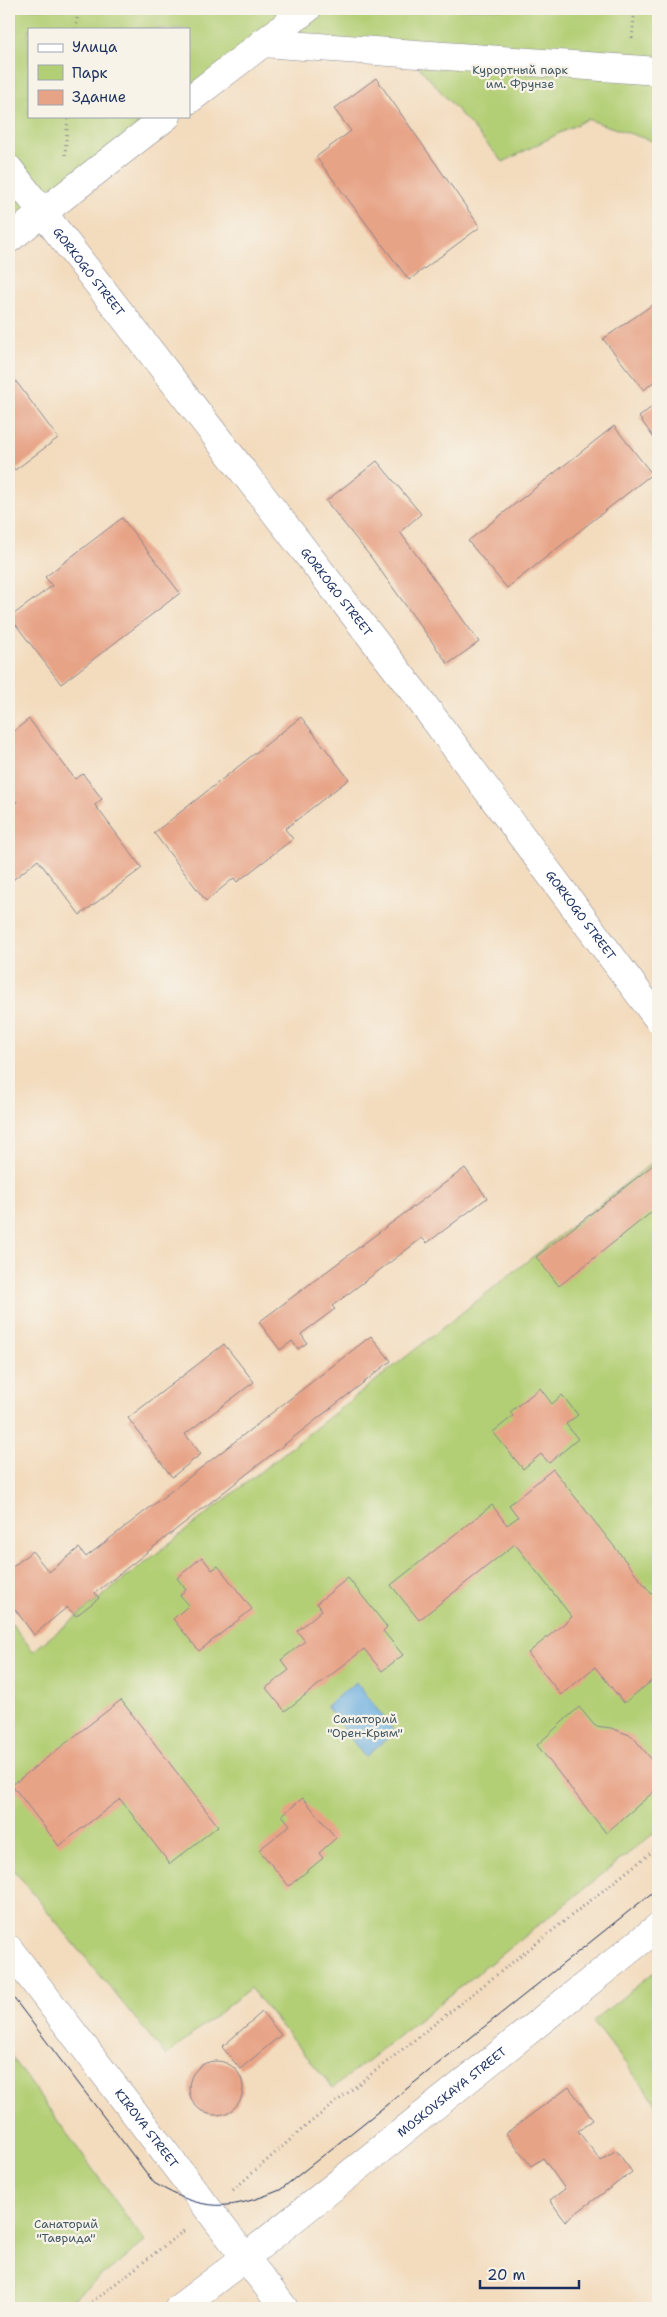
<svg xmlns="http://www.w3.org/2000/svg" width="667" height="2317" viewBox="0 0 667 2317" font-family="'Shantell Sans',sans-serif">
  <rect width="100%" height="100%" fill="#f7f3e8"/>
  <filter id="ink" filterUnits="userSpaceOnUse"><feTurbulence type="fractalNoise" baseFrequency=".02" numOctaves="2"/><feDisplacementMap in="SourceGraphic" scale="10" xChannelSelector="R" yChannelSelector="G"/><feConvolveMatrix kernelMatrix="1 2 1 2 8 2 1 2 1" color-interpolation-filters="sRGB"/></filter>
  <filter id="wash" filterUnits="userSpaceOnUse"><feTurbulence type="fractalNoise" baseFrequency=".0096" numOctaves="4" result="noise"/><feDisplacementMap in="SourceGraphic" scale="20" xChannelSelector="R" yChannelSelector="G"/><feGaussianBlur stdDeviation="1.12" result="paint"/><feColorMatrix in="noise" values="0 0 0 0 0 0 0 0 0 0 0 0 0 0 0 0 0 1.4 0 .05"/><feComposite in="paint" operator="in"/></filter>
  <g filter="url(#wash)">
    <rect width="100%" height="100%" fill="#f3dbbd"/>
    <path fill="#b3cf76" stroke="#677f6a" d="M9,9H658V143L587,119L503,162L412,59L261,45L189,98V29H29V116H164L24,219L9,200Z
      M658,1158V1830L333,2088L250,1988L166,2056L9,1864V1624L11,1623L33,1651Z
      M658,1969V2106L593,2021Z
      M9,2053L145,2242L61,2308H9Z"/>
    <path fill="#6aaee0" stroke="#426e9f" d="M356,1682L395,1732L365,1757L326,1706Z"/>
    <g id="blocks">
      <path fill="#e7a386" d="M376,78L480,227L409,280L316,157L351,131L334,109Z
        M658,301V378L644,390L603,339Z
        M9,372L58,438L15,470L9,461Z
        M658,402V444L639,417Z
        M614,426L652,474L507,588L468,541Z
        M377,461L421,514L400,532L479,642L448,664L370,556L326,501Z
        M122,518L180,593L61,684L10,617L52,586L45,577Z
        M301,717L349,779L285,829L293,839L237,882L234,878L206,901L154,833Z
        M29,719L75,779L83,774L102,799L95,805L142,868L80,915L38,860L9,883V808L17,802L9,792V735Z
        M658,1161V1207L559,1286L536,1257Z
        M465,1168L487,1198L427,1243L422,1238L332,1306L335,1309L301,1334L307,1343L298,1349L292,1341L280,1350L259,1322Z
        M371,1336L391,1361L95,1593L99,1598L76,1616L67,1607L34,1635L14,1608L9,1612V1570L32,1551L49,1572L79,1548L86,1557Z
        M224,1344L254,1382L185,1434L201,1454L172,1477L128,1418Z
        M540,1388L552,1404L562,1395L578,1415L566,1424L578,1439L549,1463L541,1454L523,1469L493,1432L513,1416L510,1412Z
        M553,1469L658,1602V1676L624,1703L595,1667L561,1695L528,1653L572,1617L515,1544L419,1620L391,1585L492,1505L507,1525L518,1517L509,1505Z
        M202,1557L212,1570L218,1566L252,1609L199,1651L173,1619L189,1605L180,1595L186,1590L177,1578Z
        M348,1578L387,1627L383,1631L403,1655L382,1671L364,1649L285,1711L266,1688L289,1670L281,1660L305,1641L297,1631L322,1610L317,1603Z
        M121,1700L218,1826L170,1864L120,1799L59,1846L12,1785Z
        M579,1707L595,1726L611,1728L632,1736L658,1767V1788L606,1833L537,1745Z
        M303,1798L336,1838L319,1853L323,1858L289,1886L259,1850L290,1825L282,1815Z
        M262,2012L281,2035L240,2069L222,2047Z
        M189 2088a27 27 0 1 1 54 0a27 27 0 1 1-54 0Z
        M569,2087L593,2120L578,2131L601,2161L616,2150L632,2172L565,2221L550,2200L565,2189L543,2158L531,2166L506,2133Z"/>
    </g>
  </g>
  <g filter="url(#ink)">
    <use href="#blocks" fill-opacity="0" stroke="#87858e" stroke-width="1"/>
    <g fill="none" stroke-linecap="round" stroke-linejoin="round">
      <defs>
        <g id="street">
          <path d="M262,43L658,71"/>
          <path d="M189,100L307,9"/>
          <path id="s1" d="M9,169L417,696L658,1019"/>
          <path d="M9,239L167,116"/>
          <path id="s2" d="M9,1949L284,2308"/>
          <path id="s3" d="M179,2308L246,2257L658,1927"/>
        </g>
      </defs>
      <use href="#street" stroke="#87858e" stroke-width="29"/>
      <path stroke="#87858e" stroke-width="3" stroke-dasharray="1 4" stroke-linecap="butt" d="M76,29L78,9
        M632,38L635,9
        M65,155L68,116
        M233,2190L307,2125L658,1847
        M84,2308L186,2229"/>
      <use href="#street" stroke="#fff" stroke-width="28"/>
      <path stroke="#1b2f5e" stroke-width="1" d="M9,1992L154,2183C203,2212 229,2211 280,2190L658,1888"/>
    </g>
  </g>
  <g text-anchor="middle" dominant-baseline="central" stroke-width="4.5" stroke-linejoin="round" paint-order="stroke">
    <g font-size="12" fill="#415764" stroke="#f7f3e8">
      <text x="520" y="70">Курортный парк<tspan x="520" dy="14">им. Фрунзе</tspan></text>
      <text x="365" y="1719">Санаторий<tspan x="365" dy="14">"Орен-Крым"</tspan></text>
      <text x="66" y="2224">Санаторий<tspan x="66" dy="14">"Таврида"</tspan></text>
    </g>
    <g font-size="12" fill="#1b2f5e" stroke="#f7f3e8">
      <text stroke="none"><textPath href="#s1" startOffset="130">GORKOGO STREET</textPath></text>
      <text stroke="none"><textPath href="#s1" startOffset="535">GORKOGO STREET</textPath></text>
      <text stroke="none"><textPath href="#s1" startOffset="940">GORKOGO STREET</textPath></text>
      <text stroke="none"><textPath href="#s3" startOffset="348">MOSKOVSKAYA STREET</textPath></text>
      <text stroke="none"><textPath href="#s2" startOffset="226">KIROVA STREET</textPath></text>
    </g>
  </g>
  <rect width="667" height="2317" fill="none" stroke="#f7f3e8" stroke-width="30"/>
  <rect x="28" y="28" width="162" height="90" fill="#f7f3e8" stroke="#9fa5b1"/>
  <rect x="38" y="44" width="25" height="8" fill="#ffffff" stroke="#9fa5b1"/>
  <text x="72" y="52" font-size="15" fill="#1b2f5e">Улица</text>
  <rect x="38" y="65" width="25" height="15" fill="#b3cf76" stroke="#9fa5b1"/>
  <text x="72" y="78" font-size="15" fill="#1b2f5e">Парк</text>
  <rect x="38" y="90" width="25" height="15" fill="#e7a386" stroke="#9fa5b1"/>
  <text x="72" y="102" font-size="15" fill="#1b2f5e">Здание</text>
  <path d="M480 2280v8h99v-8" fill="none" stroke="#1b2f5e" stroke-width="2.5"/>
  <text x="487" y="2280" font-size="15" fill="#1b2f5e" stroke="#f7f3e8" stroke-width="4" paint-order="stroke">20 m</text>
</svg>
